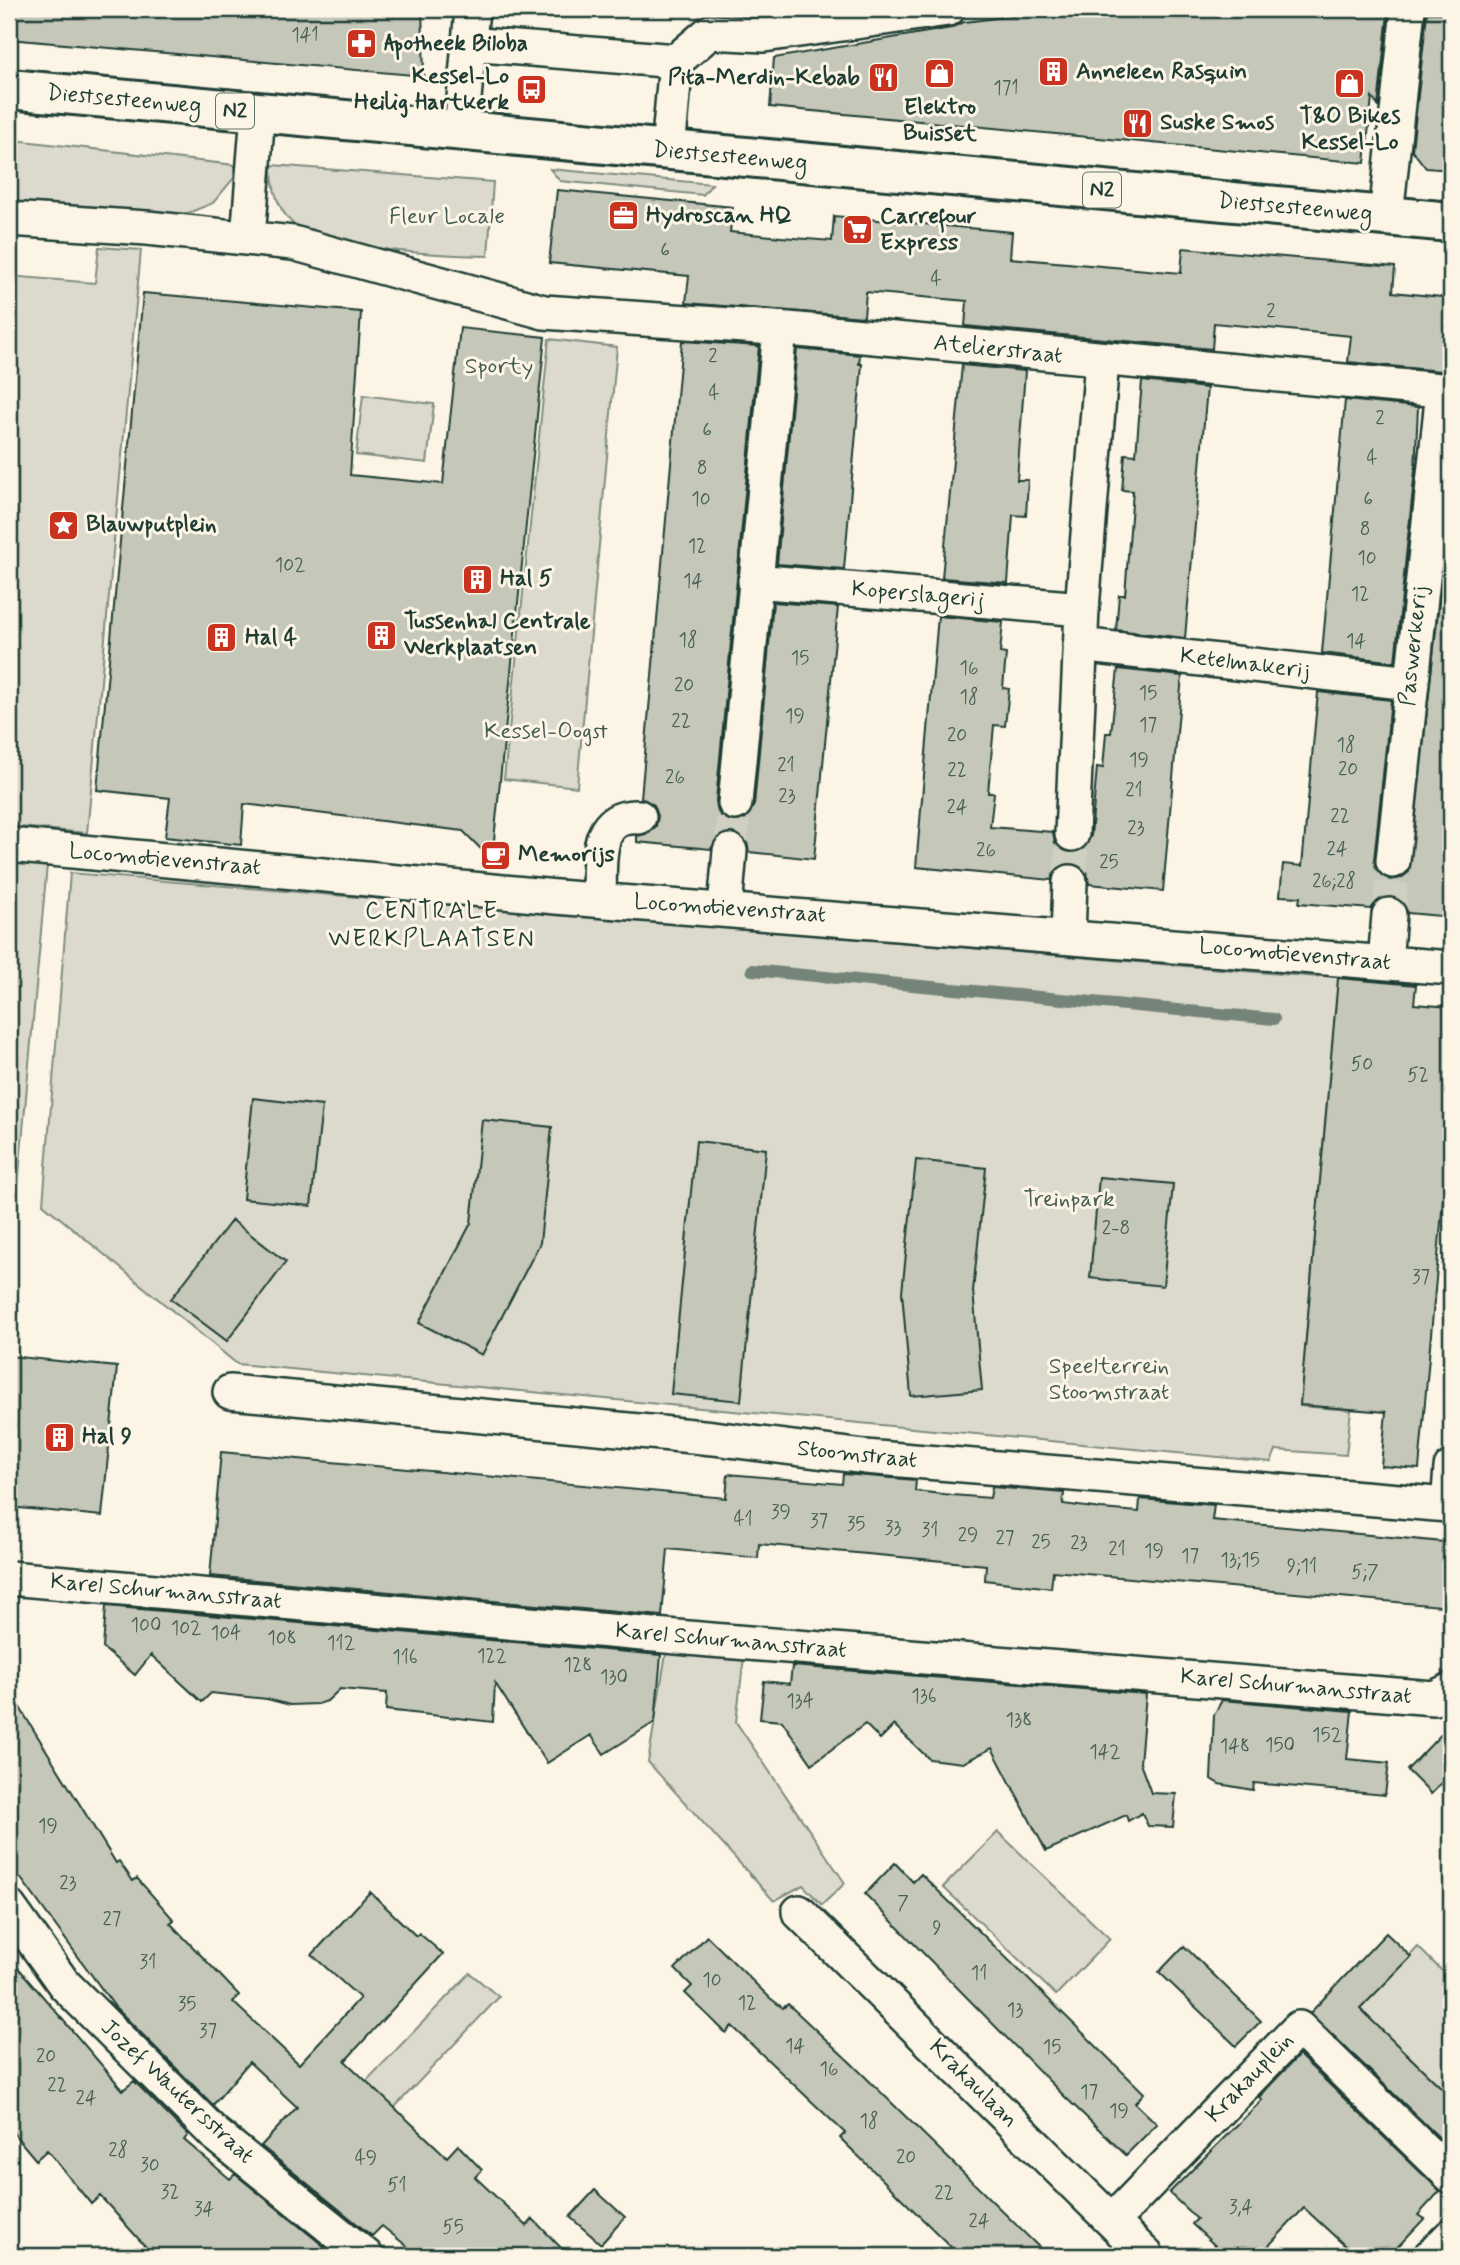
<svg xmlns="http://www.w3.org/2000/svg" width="1460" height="2265" viewBox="0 0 1460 2265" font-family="Mynerve,sans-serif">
  <rect width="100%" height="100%" fill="#fcf5e5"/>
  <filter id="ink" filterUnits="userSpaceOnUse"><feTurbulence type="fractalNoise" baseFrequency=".0143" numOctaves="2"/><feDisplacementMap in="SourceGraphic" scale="14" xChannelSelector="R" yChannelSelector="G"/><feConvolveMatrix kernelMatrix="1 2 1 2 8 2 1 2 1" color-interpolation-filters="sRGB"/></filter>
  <g filter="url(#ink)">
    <path fill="#dcdacc" stroke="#7e8c80" stroke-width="2" d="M14,140L234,165V178L213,203L171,220L9,202Z
      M272,165L493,182L488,256C441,255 394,252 348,244C338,242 326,242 316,238C284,226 271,197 272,165Z
      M550,169L712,184L703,195L560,181Z
      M99,247L141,250L87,833L9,826V276L95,283Z
      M549,339L617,347L577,787L504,779Z
      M363,395L434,404L427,463L356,455Z
      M9,862L47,865L16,1208L9,1206Z
      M70,873L1317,977L1318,970L1339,973L1300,1406L1351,1410L1346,1455L1276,1450L1271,1462L237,1364L43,1204Z
      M667,1647L744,1657L736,1722L845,1883L822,1905L803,1885L774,1901L648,1762Z
      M998,1832L1110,1939L1056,1995L943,1887Z
      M1418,1947L1451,1980V2097L1360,2009Z
      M470,1973L499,1997L394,2108L348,2100Z"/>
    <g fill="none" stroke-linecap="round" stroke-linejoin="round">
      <path stroke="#758479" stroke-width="12" d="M752,970L1274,1019"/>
    </g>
    <path fill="#c5c7b9" stroke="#1f3d34" stroke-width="2" d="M9,9H422L424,76L9,39Z
      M1070,9H1380L1379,13H1388L1378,106L1372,97L1365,163L770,107L774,58L951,28L964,22Z
      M1427,13H1451V170L1426,168L1412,150Z
      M557,190L733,207L730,232L781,237L832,241L834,216L1012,232L1010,258L1181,273L1183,248L1395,267L1393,292L1451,298V372L1348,362L1351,336L1214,323L1212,349L965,326L967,301L866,292L864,317L686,303L689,276L549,263Z
      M143,293L361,312L350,475L443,484L460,328L545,337L492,860L463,831L244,804L241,845L165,837L170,798L97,790Z
      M682,341L759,346L716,801L718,812L724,819L734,822L744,820L754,805L773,602L838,607L814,859L749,852L747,842L732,832L721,834L711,849L637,842V836L649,833L656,826L658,816L654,805L641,798Z
      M797,349L860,355L859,364H862L844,569L777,564Z
      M962,365L1025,371L1017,480H1028L1026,516L1013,515L1008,583L942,578Z
      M1142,381L1207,388L1185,638L1116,630L1119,595H1125L1133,491L1122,490L1125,454L1136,455Z
      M1345,400L1418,407L1415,470L1395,662L1322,653Z
      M1451,495V917L1408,913L1401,900L1391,896L1380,898L1371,909L1299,903L1300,897L1280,896L1283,864L1302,866L1318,692L1391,700L1374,860L1376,869L1390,880L1401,878L1409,872Z
      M938,616L1003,622L1000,653L1006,654L1003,688L1009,689L1005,726L994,725L988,793H994L990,827L1053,832L1055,843L1070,853L1081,851L1091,836L1097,767L1103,768L1106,733H1111L1118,669L1182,676L1163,891L1089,884L1087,872L1071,863L1060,865L1051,880L916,867Z
      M1338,978L1416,985L1414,1004L1451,1007V1111L1419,1469L1381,1466L1386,1412L1300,1405Z
      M253,1098L322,1106L311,1206L243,1199Z
      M482,1120L552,1127L540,1243L482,1355L419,1323L471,1223Z
      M696,1141L766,1149L741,1401L671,1394Z
      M916,1160L986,1168L973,1291L982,1390L911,1396L902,1292Z
      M1099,1177L1173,1184L1163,1286L1090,1278Z
      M232,1220L286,1262L227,1341L171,1299Z
      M9,1356L117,1367L102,1516L9,1507Z
      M221,1452L726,1498L728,1474L842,1484L843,1474L916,1480L915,1491L952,1495L990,1498L992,1487L1064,1493L1063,1504L1101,1509L1139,1512L1140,1499L1214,1505L1212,1520L1443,1542L1442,1552H1451V1607L1053,1571L1051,1588L985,1580L986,1565L759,1544L758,1558L668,1549L662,1616L210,1576Z
      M106,1606L661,1655L655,1722L604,1754L591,1735L547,1763L495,1683L493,1722L386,1710L387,1693L340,1689L327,1701L318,1704L290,1705L267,1699L211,1693L202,1702L151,1655L135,1675L103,1648Z
      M792,1666L1146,1694L1140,1763L1151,1793L1176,1794L1173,1827L1148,1826L1142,1813L1128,1821L1126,1815L1046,1851L992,1748L963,1763L929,1759L894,1725L880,1739L865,1724L812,1764L782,1721L760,1719L764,1681L790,1684Z
      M9,1690L116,1863L119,1861L133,1881L137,1878L174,1920L170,1923L239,1995L233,2002L299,2064L360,1998L312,1955L370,1892L416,1936L419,1933L443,1954L345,2061L447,2157L458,2145L482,2170L475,2177L527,2226L533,2219L569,2256H419L382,2226L372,2236L261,2146L297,2107L249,2062L213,2105L115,2007L9,1862Z
      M1222,1700L1352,1711L1347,1759L1389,1763L1385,1795L1254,1783L1253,1790L1219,1784L1211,1779L1214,1715Z
      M1451,1724V1774L1431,1794L1407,1770Z
      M895,1863L913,1882L921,1874L1144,2093L1135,2103L1157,2124L1126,2155L1063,2095L865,1894Z
      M1386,1933L1411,1957L1360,2009L1451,2097V2149L1310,2013Z
      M707,1936L770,1998L783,2008L788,2004L851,2063L1048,2256H960L840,2138L845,2133L732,2026L726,2033L685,1993L692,1986L675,1969Z
      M1184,1946L1261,2021L1236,2046L1159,1972Z
      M9,1957L123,2090L134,2081L188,2135L184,2140L230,2179L235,2174L336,2256H154L100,2196L91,2204L47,2150L36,2160L9,2128Z
      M1299,2055L1440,2191L1418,2215L1424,2219L1389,2256H1356L1304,2208L1259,2256H1226L1192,2224L1197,2219L1169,2193L1262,2100L1259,2097Z
      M595,2190L625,2217L601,2244L570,2217Z"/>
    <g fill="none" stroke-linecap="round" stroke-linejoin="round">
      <path stroke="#d0d0c2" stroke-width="33" stroke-dasharray="33 17" stroke-linecap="butt" d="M730,851L735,803
        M1070,882L1072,834
        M1389,915L1393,861"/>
      <defs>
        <path id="street" d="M469,44L676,61
          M461,132L472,9
          M668,151L676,61L710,32L764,35L948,9
          M1386,216L1408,9
          M9,219L147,228L293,243L544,312L788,329L1451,391
          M248,238L258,113
          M755,581L1082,609
          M1080,645L1410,683
          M735,803L780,329
          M1072,834L1082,609L1102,360
          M9,845L556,897L1451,968
          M1393,861L1443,390
          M599,900C601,866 591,814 639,817
          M725,908L730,851
          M1068,936L1070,882
          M1385,962L1389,915
          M230,1392L713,1438L865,1457L1448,1505L1451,1468
          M9,1578L711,1640L1434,1698L1451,1690
          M9,1907L64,1984L214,2133L366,2256
          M799,1912L1147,2256
          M1112,2221L1299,2028L1451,2176
          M1431,2256L1451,2236"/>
        <path id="primary" d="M9,89L1451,222"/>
      </defs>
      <use href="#street" stroke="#1f3d34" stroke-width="38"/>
      <use href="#primary" stroke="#1f3d34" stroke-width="44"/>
      <use href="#street" stroke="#fcf5e5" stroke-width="33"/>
      <use href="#primary" stroke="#fcf5e5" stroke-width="38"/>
    </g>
  </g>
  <defs>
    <symbol id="pharmacy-square" viewBox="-11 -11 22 22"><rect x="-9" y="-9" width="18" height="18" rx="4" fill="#c8321e" stroke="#fcf5e5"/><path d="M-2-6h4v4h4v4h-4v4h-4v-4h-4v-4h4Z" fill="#fff"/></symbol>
    <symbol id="building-square" viewBox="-11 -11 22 22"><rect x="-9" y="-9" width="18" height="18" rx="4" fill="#c8321e" stroke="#fcf5e5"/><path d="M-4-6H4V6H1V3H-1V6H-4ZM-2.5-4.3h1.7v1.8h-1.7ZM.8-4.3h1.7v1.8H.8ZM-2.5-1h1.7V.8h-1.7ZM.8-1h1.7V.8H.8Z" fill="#fff"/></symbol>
    <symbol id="shop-square" viewBox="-11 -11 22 22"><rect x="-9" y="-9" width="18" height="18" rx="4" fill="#c8321e" stroke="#fcf5e5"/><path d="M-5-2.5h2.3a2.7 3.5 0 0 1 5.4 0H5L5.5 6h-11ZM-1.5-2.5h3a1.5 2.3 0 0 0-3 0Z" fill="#fff"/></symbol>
    <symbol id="restaurant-square" viewBox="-11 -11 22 22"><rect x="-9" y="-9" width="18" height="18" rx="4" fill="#c8321e" stroke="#fcf5e5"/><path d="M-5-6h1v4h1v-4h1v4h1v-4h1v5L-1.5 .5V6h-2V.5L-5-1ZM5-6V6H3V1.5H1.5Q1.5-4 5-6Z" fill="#fff"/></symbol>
    <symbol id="bus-square" viewBox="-11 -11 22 22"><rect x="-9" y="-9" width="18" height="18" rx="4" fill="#c8321e" stroke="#fcf5e5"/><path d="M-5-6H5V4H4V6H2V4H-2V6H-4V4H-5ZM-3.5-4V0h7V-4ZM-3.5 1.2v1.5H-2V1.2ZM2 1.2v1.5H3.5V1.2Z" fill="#fff"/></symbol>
    <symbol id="office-square" viewBox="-11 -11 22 22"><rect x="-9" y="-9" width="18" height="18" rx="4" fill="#c8321e" stroke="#fcf5e5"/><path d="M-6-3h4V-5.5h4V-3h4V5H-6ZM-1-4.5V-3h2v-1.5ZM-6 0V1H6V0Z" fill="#fff"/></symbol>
    <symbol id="supermarket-square" viewBox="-11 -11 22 22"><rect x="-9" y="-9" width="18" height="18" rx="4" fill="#c8321e" stroke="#fcf5e5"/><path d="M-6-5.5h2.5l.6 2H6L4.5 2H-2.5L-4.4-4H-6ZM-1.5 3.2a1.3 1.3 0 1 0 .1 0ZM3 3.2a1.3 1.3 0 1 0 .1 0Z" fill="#fff"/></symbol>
    <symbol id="sight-square" viewBox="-11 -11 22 22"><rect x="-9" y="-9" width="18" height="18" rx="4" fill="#c8321e" stroke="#fcf5e5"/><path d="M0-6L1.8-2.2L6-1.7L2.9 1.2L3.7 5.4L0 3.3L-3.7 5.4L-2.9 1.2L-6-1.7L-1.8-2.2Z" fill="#fff"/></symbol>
    <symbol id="cafe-square" viewBox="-11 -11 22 22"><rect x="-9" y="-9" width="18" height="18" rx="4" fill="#c8321e" stroke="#fcf5e5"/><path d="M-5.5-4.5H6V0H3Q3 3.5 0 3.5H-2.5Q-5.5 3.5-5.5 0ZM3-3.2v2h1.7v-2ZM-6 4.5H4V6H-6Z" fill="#fff"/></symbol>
  </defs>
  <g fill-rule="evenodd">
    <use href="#pharmacy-square" x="344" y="26" width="35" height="35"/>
    <use href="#building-square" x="1036" y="54" width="35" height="35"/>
    <use href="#shop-square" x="922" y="56" width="35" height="35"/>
    <use href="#restaurant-square" x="866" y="60" width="35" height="35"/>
    <use href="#shop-square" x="1332" y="66" width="35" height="35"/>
    <use href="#bus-square" x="514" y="72" width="35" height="35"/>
    <use href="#restaurant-square" x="1120" y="106" width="35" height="35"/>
    <use href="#office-square" x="606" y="198" width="35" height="35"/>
    <use href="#supermarket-square" x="840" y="212" width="35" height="35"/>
    <use href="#sight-square" x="46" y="508" width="35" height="35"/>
    <use href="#building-square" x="460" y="562" width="35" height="35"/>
    <use href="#building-square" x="364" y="618" width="35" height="35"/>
    <use href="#building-square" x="204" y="620" width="35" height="35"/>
    <use href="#cafe-square" x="478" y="838" width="35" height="35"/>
    <use href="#building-square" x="42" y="1420" width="35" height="35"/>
  </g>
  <g text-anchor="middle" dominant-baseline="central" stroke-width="6" stroke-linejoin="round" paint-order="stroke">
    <g font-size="19" fill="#486055">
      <text x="305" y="35">141</text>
      <text x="1006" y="88">171</text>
      <text x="665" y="250">6</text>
      <text x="936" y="279">4</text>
      <text x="1271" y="311">2</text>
      <text x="713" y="356">2</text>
      <text x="714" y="393">4</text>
      <text x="1380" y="418">2</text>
      <text x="707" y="430">6</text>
      <text x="1372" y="458">4</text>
      <text x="702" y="468">8</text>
      <text x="701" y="499">10</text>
      <text x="1368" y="499">6</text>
      <text x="1365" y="529">8</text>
      <text x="697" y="546">12</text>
      <text x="1367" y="558">10</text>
      <text x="290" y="565">102</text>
      <text x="693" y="581">14</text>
      <text x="1360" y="594">12</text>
      <text x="688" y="640">18</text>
      <text x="1356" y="641">14</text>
      <text x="800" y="658">15</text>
      <text x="969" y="668">16</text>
      <text x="684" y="685">20</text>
      <text x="1148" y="693">15</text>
      <text x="969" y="697">18</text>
      <text x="795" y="716">19</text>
      <text x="681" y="721">22</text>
      <text x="1148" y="725">17</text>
      <text x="957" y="735">20</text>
      <text x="1346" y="745">18</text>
      <text x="1139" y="760">19</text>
      <text x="786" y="765">21</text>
      <text x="1348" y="769">20</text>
      <text x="957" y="770">22</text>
      <text x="675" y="777">26</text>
      <text x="1134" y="790">21</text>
      <text x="787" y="796">23</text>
      <text x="957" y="807">24</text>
      <text x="1340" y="816">22</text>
      <text x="1136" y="828">23</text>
      <text x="1337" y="849">24</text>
      <text x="986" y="850">26</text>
      <text x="1109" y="862">25</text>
      <text x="1334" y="881">26;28</text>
      <text x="1362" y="1064">50</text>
      <text x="1418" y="1075">52</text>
      <text x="1116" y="1228">2-8</text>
      <text x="1421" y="1277">37</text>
      <text x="781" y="1512">39</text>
      <text x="743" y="1519">41</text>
      <text x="819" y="1521">37</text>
      <text x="856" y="1524">35</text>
      <text x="893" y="1528">33</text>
      <text x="930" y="1530">31</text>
      <text x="968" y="1535">29</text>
      <text x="1005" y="1538">27</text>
      <text x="1041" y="1542">25</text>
      <text x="1079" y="1543">23</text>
      <text x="1117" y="1549">21</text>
      <text x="1154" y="1551">19</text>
      <text x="1190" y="1556">17</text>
      <text x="1240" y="1560">13;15</text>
      <text x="1302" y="1566">9;11</text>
      <text x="1365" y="1572">5;7</text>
      <text x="146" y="1625">100</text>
      <text x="186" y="1628">102</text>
      <text x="226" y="1633">104</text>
      <text x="282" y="1638">108</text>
      <text x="341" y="1643">112</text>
      <text x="492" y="1656">122</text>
      <text x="405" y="1657">116</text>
      <text x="578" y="1665">128</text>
      <text x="614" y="1677">130</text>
      <text x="924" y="1696">136</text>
      <text x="800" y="1701">134</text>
      <text x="1019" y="1720">138</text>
      <text x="1327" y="1735">152</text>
      <text x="1280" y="1745">150</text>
      <text x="1235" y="1746">148</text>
      <text x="1105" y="1752">142</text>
      <text x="48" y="1826">19</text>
      <text x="68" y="1883">23</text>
      <text x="903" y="1903">7</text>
      <text x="112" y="1919">27</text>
      <text x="937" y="1928">9</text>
      <text x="148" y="1962">31</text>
      <text x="979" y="1973">11</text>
      <text x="712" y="1980">10</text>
      <text x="747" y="2003">12</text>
      <text x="187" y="2004">35</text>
      <text x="1015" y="2010">13</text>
      <text x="208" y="2031">37</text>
      <text x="795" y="2046">14</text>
      <text x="1052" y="2047">15</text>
      <text x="46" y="2056">20</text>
      <text x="829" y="2069">16</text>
      <text x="57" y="2085">22</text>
      <text x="1089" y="2092">17</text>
      <text x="86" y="2098">24</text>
      <text x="1119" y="2111">19</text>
      <text x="869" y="2121">18</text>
      <text x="118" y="2150">28</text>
      <text x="906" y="2157">20</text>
      <text x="366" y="2158">49</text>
      <text x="150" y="2165">30</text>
      <text x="397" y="2185">51</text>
      <text x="170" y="2192">32</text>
      <text x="944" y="2193">22</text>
      <text x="1241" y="2207">3,4</text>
      <text x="204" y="2209">34</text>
      <text x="979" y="2221">24</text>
      <text x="453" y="2227">55</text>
    </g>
    <g fill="#fcf5e5" stroke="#617469" stroke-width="2">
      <rect x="216" y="93.5" width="38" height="35" rx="5"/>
      <rect x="1083" y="172.5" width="38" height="35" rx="5"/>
    </g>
    <g font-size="21" font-weight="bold" fill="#1f3d34">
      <text x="235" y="111">N2</text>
      <text x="1102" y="190">N2</text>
    </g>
    <g font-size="23" font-weight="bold" fill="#1f3d34" stroke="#fcf5e5" text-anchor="start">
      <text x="384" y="44">Apotheek Biloba</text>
      <text x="1076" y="72">Anneleen Rasquin</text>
      <text x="509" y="77" text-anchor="end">Kessel-Lo<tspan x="509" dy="26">Heilig Hartkerk</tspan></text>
      <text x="860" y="78" text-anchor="end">Pita-Merdin-Kebab</text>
      <text x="940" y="108" text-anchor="middle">Elektro<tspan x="940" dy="26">Buisset</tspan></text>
      <text x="1350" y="117" text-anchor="middle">T&amp;O Bikes<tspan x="1350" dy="26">Kessel-Lo</tspan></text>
      <text x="1160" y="123">Suske Smos</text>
      <text x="646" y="216">Hydroscan HQ</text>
      <text x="880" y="217">Carrefour<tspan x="880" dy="26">Express</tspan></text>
      <text x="86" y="525">Blauwputplein</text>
      <text x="500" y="579">Hal 5</text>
      <text x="404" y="622">Tussenhal Centrale<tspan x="404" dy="26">Werkplaatsen</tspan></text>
      <text x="245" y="638">Hal 4</text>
      <text x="518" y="855">Memorijs</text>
      <text x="82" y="1437">Hal 9</text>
    </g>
    <g font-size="23" fill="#1f3d34" stroke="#fcf5e5">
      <text transform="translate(124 100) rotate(5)">Diestsesteenweg</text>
      <text transform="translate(730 157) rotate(5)">Diestsesteenweg</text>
      <text transform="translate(1295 208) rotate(5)">Diestsesteenweg</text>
      <text transform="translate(998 350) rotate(6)">Atelierstraat</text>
      <text transform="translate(918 595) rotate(5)">Koperslagerij</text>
      <text transform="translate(1414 646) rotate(-84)">Paswerkerij</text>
      <text transform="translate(1245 664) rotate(7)">Ketelmakerij</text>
      <text transform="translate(165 860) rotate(5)">Locomotievenstraat</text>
      <text transform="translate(730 909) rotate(4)">Locomotievenstraat</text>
      <text transform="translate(1295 955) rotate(5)">Locomotievenstraat</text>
      <text transform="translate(857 1455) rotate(6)">Stoomstraat</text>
      <text transform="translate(166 1592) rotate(5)">Karel Schurmansstraat</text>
      <text transform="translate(731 1641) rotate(5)">Karel Schurmansstraat</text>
      <text transform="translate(1296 1687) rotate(5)">Karel Schurmansstraat</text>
      <text transform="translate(1250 2078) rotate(-46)">Krakauplein</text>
      <text transform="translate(973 2084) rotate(45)">Krakaulaan</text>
      <text transform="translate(177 2092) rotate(43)">Jozef Wautersstraat</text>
    </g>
    <g font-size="23" fill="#455c52" stroke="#fcf5e5">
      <text x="447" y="217">Fleur Locale</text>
      <text x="499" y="367">Sporty</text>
      <text x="546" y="732">Kessel-Oogst</text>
      <text x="1069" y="1200">Treinpark</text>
      <text x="1109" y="1367">Speelterrein<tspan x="1109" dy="26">Stoomstraat</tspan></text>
    </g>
    <g font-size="24" letter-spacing="2" fill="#1f3d34" stroke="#fcf5e5">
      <text x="432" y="911">CENTRALE<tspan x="432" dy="28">WERKPLAATSEN</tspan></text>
    </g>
  </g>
  <rect width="1460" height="2265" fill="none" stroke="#fcf5e5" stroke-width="35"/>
  <rect x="18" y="18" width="1425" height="2230" fill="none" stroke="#1f3d34" stroke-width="2.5" filter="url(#ink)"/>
</svg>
